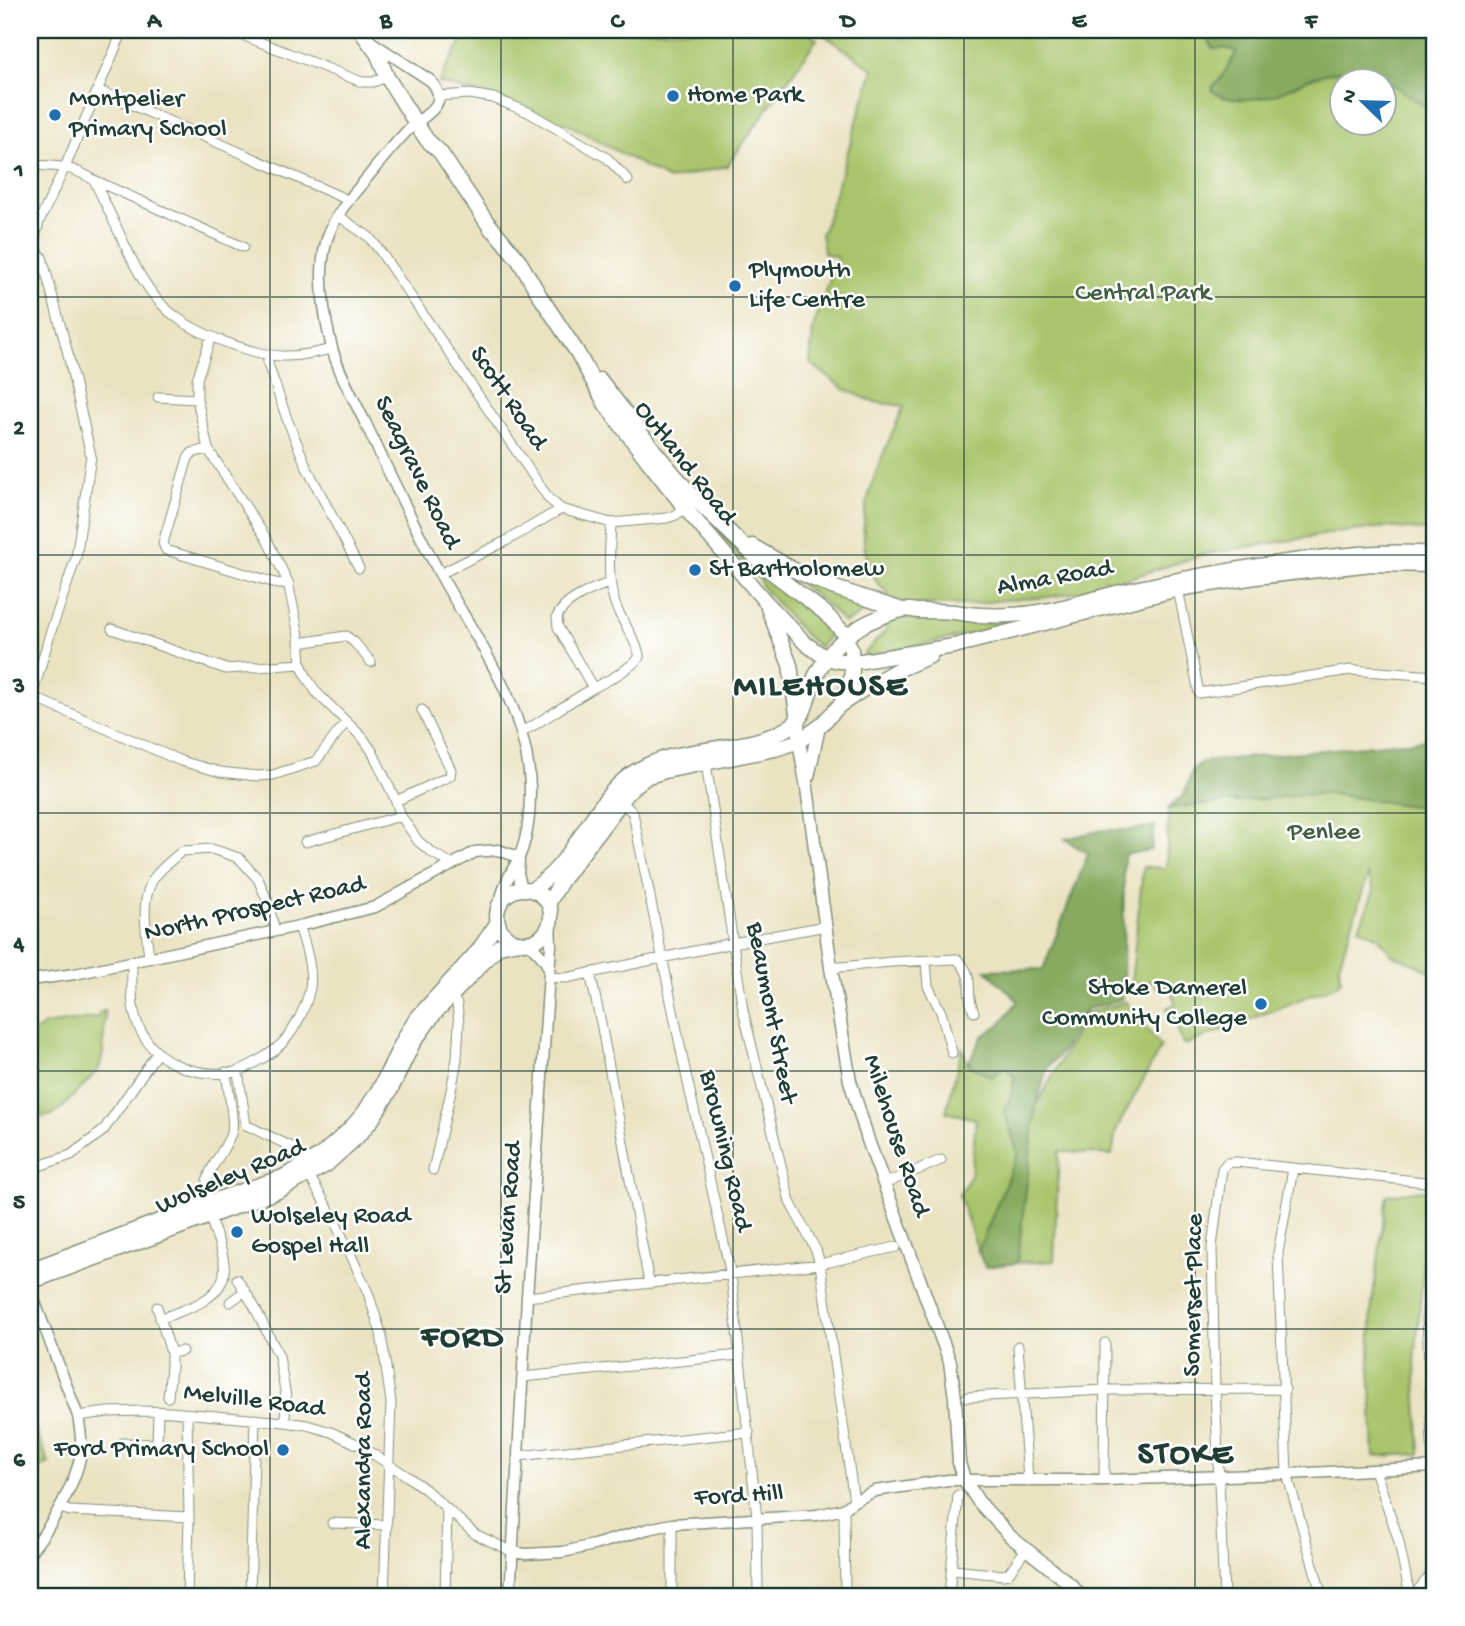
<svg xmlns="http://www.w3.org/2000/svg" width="1465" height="1626" viewBox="0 0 1465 1626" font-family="'Gochi Hand',sans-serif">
  <rect width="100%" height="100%" fill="#fff"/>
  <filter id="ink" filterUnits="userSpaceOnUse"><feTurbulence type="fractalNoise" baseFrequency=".0143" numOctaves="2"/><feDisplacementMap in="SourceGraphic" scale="14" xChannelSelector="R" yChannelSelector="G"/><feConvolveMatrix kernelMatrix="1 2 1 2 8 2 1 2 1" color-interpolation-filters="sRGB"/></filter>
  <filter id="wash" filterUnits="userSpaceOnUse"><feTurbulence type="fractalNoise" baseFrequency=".00686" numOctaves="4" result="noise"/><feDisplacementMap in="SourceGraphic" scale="28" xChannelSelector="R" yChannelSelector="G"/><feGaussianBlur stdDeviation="1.57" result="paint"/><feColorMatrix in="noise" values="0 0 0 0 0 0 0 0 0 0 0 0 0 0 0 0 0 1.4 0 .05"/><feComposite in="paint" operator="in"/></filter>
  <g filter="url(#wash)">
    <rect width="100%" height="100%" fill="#eae3c2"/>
    <path fill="#a9c46b" stroke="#648050" stroke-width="2" fill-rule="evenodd" d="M468,30H806L817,39L727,166L669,180L566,123L551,122L519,105L439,83L445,70Z
      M817,30H1435V531L1384,527L1328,534L1205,554L1126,579L1077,592L1049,597L1004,600L968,605L909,604L884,598L889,593C878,586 875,580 870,568C849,517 884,453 904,406L874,402L844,389L810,363L813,328L838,257L824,254L821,234L825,226L873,69ZM1342,80H1384V122H1342Z
      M720,531L816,613L833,632L819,647L806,636L762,587L760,580L719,533Z
      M789,575L874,606L872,608L845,623L843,622L824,602Z
      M917,618L976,624L1028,620L987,631L864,657V654L886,630V622L898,619Z
      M1325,793L1435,809V973L1391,954L1378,937L1359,928L1374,891L1368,875L1339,965L1341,980L1337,985L1187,1044H1183L1173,1018L1167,1008L1176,1004L1169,986L1157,988L1154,981L1131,985L1143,867L1166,868L1169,808Z
      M1126,1002L1161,1047L1116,1130L1112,1155L1059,1151L1054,1261L1017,1263L1036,1107L1086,1013Z
      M105,1011L103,1053L99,1069L62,1108L52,1115L43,1117L38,1110L30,1054V1035L45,1025L98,1017L100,1012Z
      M962,1048L968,1064L991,1077L1006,1067L1015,1078L1011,1095L1005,1112L1018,1153L978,1251L959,1195L971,1175L976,1119L946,1112Z
      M1423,1190L1432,1201L1423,1271L1415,1362L1420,1454L1374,1456L1370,1361L1372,1304L1387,1195Z
      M30,1416L49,1463L30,1473Z"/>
    <path fill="#86aa5f" stroke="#52744a" stroke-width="2" d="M1206,30H1435V112C1417,103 1377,71 1360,70C1351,69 1327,73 1318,76C1302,80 1289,90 1273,95C1258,100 1223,103 1212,90L1213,86L1219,81L1235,55L1236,51L1224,48L1213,49L1206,34Z
      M1435,739V809L1325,793L1169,808L1184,795L1192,771L1201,762Z
      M1155,826L1151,850L1124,855L1123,999L1086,1009L1061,1053L1047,1068L1036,1107L1017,1263L985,1267L978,1251L1018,1153L1004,1112L1011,1095L1015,1078L1006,1067L991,1077L968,1064L982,1037L1000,1024L1018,1001L986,970L1043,969L1088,854L1065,839L1103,830H1131Z"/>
  </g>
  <g filter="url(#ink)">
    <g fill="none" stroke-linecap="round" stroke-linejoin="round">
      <defs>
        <path id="minor" d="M229,30L362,82H373L387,77
          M98,90L348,200
          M438,96L470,94L493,98L528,112L607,158L628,180
          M30,165C58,166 69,165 94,180L243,247
          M94,180C101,195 108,209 115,224C130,255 143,290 171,313C189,328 211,337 233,345C273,359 291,359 332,349
          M337,215L369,237L380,251L549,499L561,509L611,523L667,518L676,515L685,508
          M30,257L39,222L65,167L123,30
          M211,337L197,379V399L208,449L266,538L288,582L299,636L301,664L307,678L317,693L363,738L372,751L396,801L401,816L418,841L431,852L452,864
          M268,355V364L287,419L307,468L359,568
          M158,397L197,399
          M208,449L192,453L188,458L163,543L166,550L279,584L288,582
          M440,574L506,541L561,509
          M1178,589L1199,693L1351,670L1435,676
          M112,629L226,669L301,664
          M299,643L346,636L354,642L371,662
          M593,688L558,627L557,617C563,601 593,588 610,583
          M30,696L181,761L220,772L257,776L273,775L316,761L346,722
          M32,696L50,634L76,558L91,456L67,350L42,257L33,246
          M521,731L531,727C552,714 573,700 595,687C606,681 618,676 627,668C631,665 637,662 639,657C641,650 621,618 617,609C606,582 610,552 611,523
          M706,763L743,1010L790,1202L816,1250L820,1264L854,1501
          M396,801L450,776L451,770L422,710
          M621,801L633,813L684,1065L731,1275L757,1518L758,1596
          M305,842L401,816
          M149,958C147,933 139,900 154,878C161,868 173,859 182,851L212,849L239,858L258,879L268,902L275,931
          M926,961L928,986L941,1012L952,1053
          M132,962C132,983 130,1005 138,1025C154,1064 196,1078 236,1072C243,1070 271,1054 277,1048C293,1035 306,1008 310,988C313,969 305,944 299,926
          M831,968L891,962L957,959C978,980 963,990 974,1012
          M590,973L601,1023L649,1283
          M548,977L566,978L733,943L826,926
          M238,1071L246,1125L294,1148L307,1165
          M30,1169L71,1155L103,1131L157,1053
          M1293,1169L1278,1253L1287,1474L1322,1596
          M433,1170L451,1091L457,1059L459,1023L457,1004L451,995
          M309,1175L330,1212L350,1253L368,1293L381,1333L391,1402L384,1596
          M884,1184L941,1160
          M237,1279L253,1304L279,1356L286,1397L285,1422
          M527,1297L820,1264L896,1247
          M230,1302L245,1291
          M157,1307L171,1353V1367L168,1397
          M160,1319C181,1310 212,1304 222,1281C232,1258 207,1225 207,1199C207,1192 205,1184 208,1178C213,1161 228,1147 232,1130C235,1122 227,1084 226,1072
          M1018,1346L1028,1479
          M171,1353L182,1351
          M523,1377L739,1355
          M967,1397L1105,1390L1285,1389
          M78,1416L108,1412L142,1411L171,1412L285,1422L307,1425L331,1432L359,1445L407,1476L426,1490L475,1534L513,1552
          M122,1443L154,1444L157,1443L158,1412
          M518,1456L749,1432
          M1433,1467L1427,1315L1435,1237
          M1375,1470L1398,1538L1410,1596
          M1104,1480L1105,1343
          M60,1508L70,1511L189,1517
          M844,1509L845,1596
          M332,1523L387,1525
          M672,1524V1596
          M953,1570L1003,1575L1008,1574L1026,1549
          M73,1592L154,1596
          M187,1596L189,1517L187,1414
          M250,1596L255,1419
          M445,1596L447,1509
          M949,1596L958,1495
          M1224,1596L1215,1389L1212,1247L1222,1169L1227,1163L1236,1162L1435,1183
          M1413,1596L1435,1570"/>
        <path id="tertiary" d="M370,41L431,81C436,87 442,96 436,105C431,114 417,121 409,129C395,143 383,158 371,173C354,194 335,213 327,239C317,272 323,311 331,344C336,367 354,400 365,422C389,473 413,524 440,574C477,641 528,707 530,787C530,810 529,833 520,855C512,873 503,883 500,904
          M519,860L518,873L522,889
          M528,942L544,959L549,969
          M30,980L75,974L149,958L299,926L375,907L475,852L498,850L519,857
          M30,1289L78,1416C80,1427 82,1438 81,1449C80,1478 48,1531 30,1552
          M513,1552L526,1554L563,1552L594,1545L648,1529L672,1524L817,1515L844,1509L854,1501L875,1491L948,1480H1104L1287,1474L1435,1467
          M510,1596L527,1297L551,945L550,921"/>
        <path id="secondary" d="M798,721L799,741L807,788L831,968L850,1081L869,1143L950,1362L955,1398L959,1463L964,1479L978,1501L1011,1537L1070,1584L1081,1596
          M808,777L819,727"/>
        <path id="primary" d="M360,30L382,60
          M378,55L387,77L415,122L427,140L440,152L492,230
          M488,223L518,259L540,296L577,352L606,405L648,461L685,508L764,600L806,644L826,658L839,661H862L954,646L1178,589L1256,577L1372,564L1435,565
          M600,380L656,453L694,498L770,571L824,612L843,632L851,649L852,669L851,680L841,704
          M752,546L794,570L832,587L902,610
          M768,608L790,665L798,721
          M497 916a27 27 0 1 1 54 0a27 27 0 1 1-54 0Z
          M531,890C576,863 590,804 630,775C674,743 735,755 782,731C811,717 804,700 816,675C828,653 844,635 867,623C878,618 890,612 902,610C906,609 912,610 917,611C930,611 942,611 954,612C963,613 972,615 981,615C1001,616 1024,615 1044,611C1068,607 1092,599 1116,593C1180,579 1244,567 1309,559C1351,554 1393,550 1435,554
          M548,904L562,880L627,794L636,785L648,776L665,771L775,749L799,741L819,727L840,705L867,687L893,672L930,656
          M30,1270L207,1203L283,1177L320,1156L349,1130L364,1113L381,1086L406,1035L417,1018L478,951L498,922
          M30,1282L278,1191L326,1165L357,1137L371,1121L390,1091L413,1043L434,1014L499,946L519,942"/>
      </defs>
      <use href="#minor" stroke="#84907b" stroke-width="11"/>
      <use href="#tertiary" stroke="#84907b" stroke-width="13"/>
      <use href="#secondary" stroke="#84907b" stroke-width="15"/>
      <use href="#primary" stroke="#84907b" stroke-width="17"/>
      <use href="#minor" stroke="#fff" stroke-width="9"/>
      <use href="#tertiary" stroke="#fff" stroke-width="10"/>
      <use href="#secondary" stroke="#fff" stroke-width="12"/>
      <use href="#primary" stroke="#fff" stroke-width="14"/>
    </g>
  </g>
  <path fill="none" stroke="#1f3d34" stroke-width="2" stroke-opacity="0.55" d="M270,30V1596M501,30V1596M733,30V1596M964,30V1596M1195,30V1596M30,297H1435M30,555H1435M30,813H1435M30,1071H1435M30,1329H1435"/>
  <g fill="#1f6fb2" stroke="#fff" stroke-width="2.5">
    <circle cx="673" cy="96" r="7"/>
    <circle cx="55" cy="115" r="7"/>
    <circle cx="735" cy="286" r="7"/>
    <circle cx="695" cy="570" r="7"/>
    <circle cx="1261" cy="1004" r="7"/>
    <circle cx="237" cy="1232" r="7"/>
    <circle cx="283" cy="1450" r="7"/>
  </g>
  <g text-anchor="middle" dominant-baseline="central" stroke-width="5" stroke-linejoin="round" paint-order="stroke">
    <g font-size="26" fill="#1f3d34" stroke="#fff" text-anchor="start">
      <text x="687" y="96">Home Park</text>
      <text x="69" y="100">Montpelier<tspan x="69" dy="30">Primary School</tspan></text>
      <text x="749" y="271">Plymouth<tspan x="749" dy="30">Life Centre</tspan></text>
      <text x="709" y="570">St Bartholomew</text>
      <text x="1247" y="989" text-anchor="end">Stoke Damerel<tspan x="1247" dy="30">Community College</tspan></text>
      <text x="251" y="1217">Wolseley Road<tspan x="251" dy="30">Gospel Hall</tspan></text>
      <text x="269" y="1450" text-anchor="end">Ford Primary School</text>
    </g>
    <g font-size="26" fill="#425f42" stroke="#fff">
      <text x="1143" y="294">Central Park</text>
      <text x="1324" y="833">Penlee</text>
    </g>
    <g font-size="26" fill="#1f3d34" stroke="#fff">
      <text transform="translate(507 399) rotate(56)">Scott Road</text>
      <text transform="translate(684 464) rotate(52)">Outland Road</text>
      <text transform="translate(416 473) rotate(64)">Seagrave Road</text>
      <text transform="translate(1055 579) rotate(-10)">Alma Road</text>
      <text transform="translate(255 910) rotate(-13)">North Prospect Road</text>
      <text transform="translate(770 1013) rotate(79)">Beaumont Street</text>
      <text transform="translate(895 1136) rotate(72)">Milehouse Road</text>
      <text transform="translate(724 1151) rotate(77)">Browning Road</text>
      <text transform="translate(231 1178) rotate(-23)">Wolseley Road</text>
      <text transform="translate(510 1218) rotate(-86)">St Levan Road</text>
      <text transform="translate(1195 1295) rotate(-89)">Somerset Place</text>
      <text transform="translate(254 1402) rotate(7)">Melville Road</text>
      <text transform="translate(365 1461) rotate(-90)">Alexandra Road</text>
      <text transform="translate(739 1497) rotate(-3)">Ford Hill</text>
    </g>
    <g font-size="33" font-weight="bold" letter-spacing="2" fill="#1f3d34" stroke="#fff">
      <text x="821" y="688">MILEHOUSE</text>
      <text x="463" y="1339">FORD</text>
      <text x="1186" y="1456">STOKE</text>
    </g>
  </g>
  <rect width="1465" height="1626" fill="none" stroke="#fff" stroke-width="77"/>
  <g transform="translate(1363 102) rotate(293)"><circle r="33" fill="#ffffff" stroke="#a5b1ae" stroke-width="2"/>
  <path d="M0-5L12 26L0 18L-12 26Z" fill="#1f6fb2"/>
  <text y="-10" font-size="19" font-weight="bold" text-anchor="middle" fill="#1f3d34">N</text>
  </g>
  <rect x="38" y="38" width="1388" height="1550" fill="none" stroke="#1f3d34" stroke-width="2.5"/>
  <g font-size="23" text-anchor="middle" font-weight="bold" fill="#1f3d34">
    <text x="154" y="27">A</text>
    <text x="386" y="27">B</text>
    <text x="617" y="27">C</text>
    <text x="848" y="27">D</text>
    <text x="1079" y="27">E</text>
    <text x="1311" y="27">F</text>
    <text x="19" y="176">1</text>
    <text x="19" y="434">2</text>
    <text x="19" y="692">3</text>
    <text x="19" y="950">4</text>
    <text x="19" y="1208">5</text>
    <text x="19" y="1466">6</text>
  </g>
</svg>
